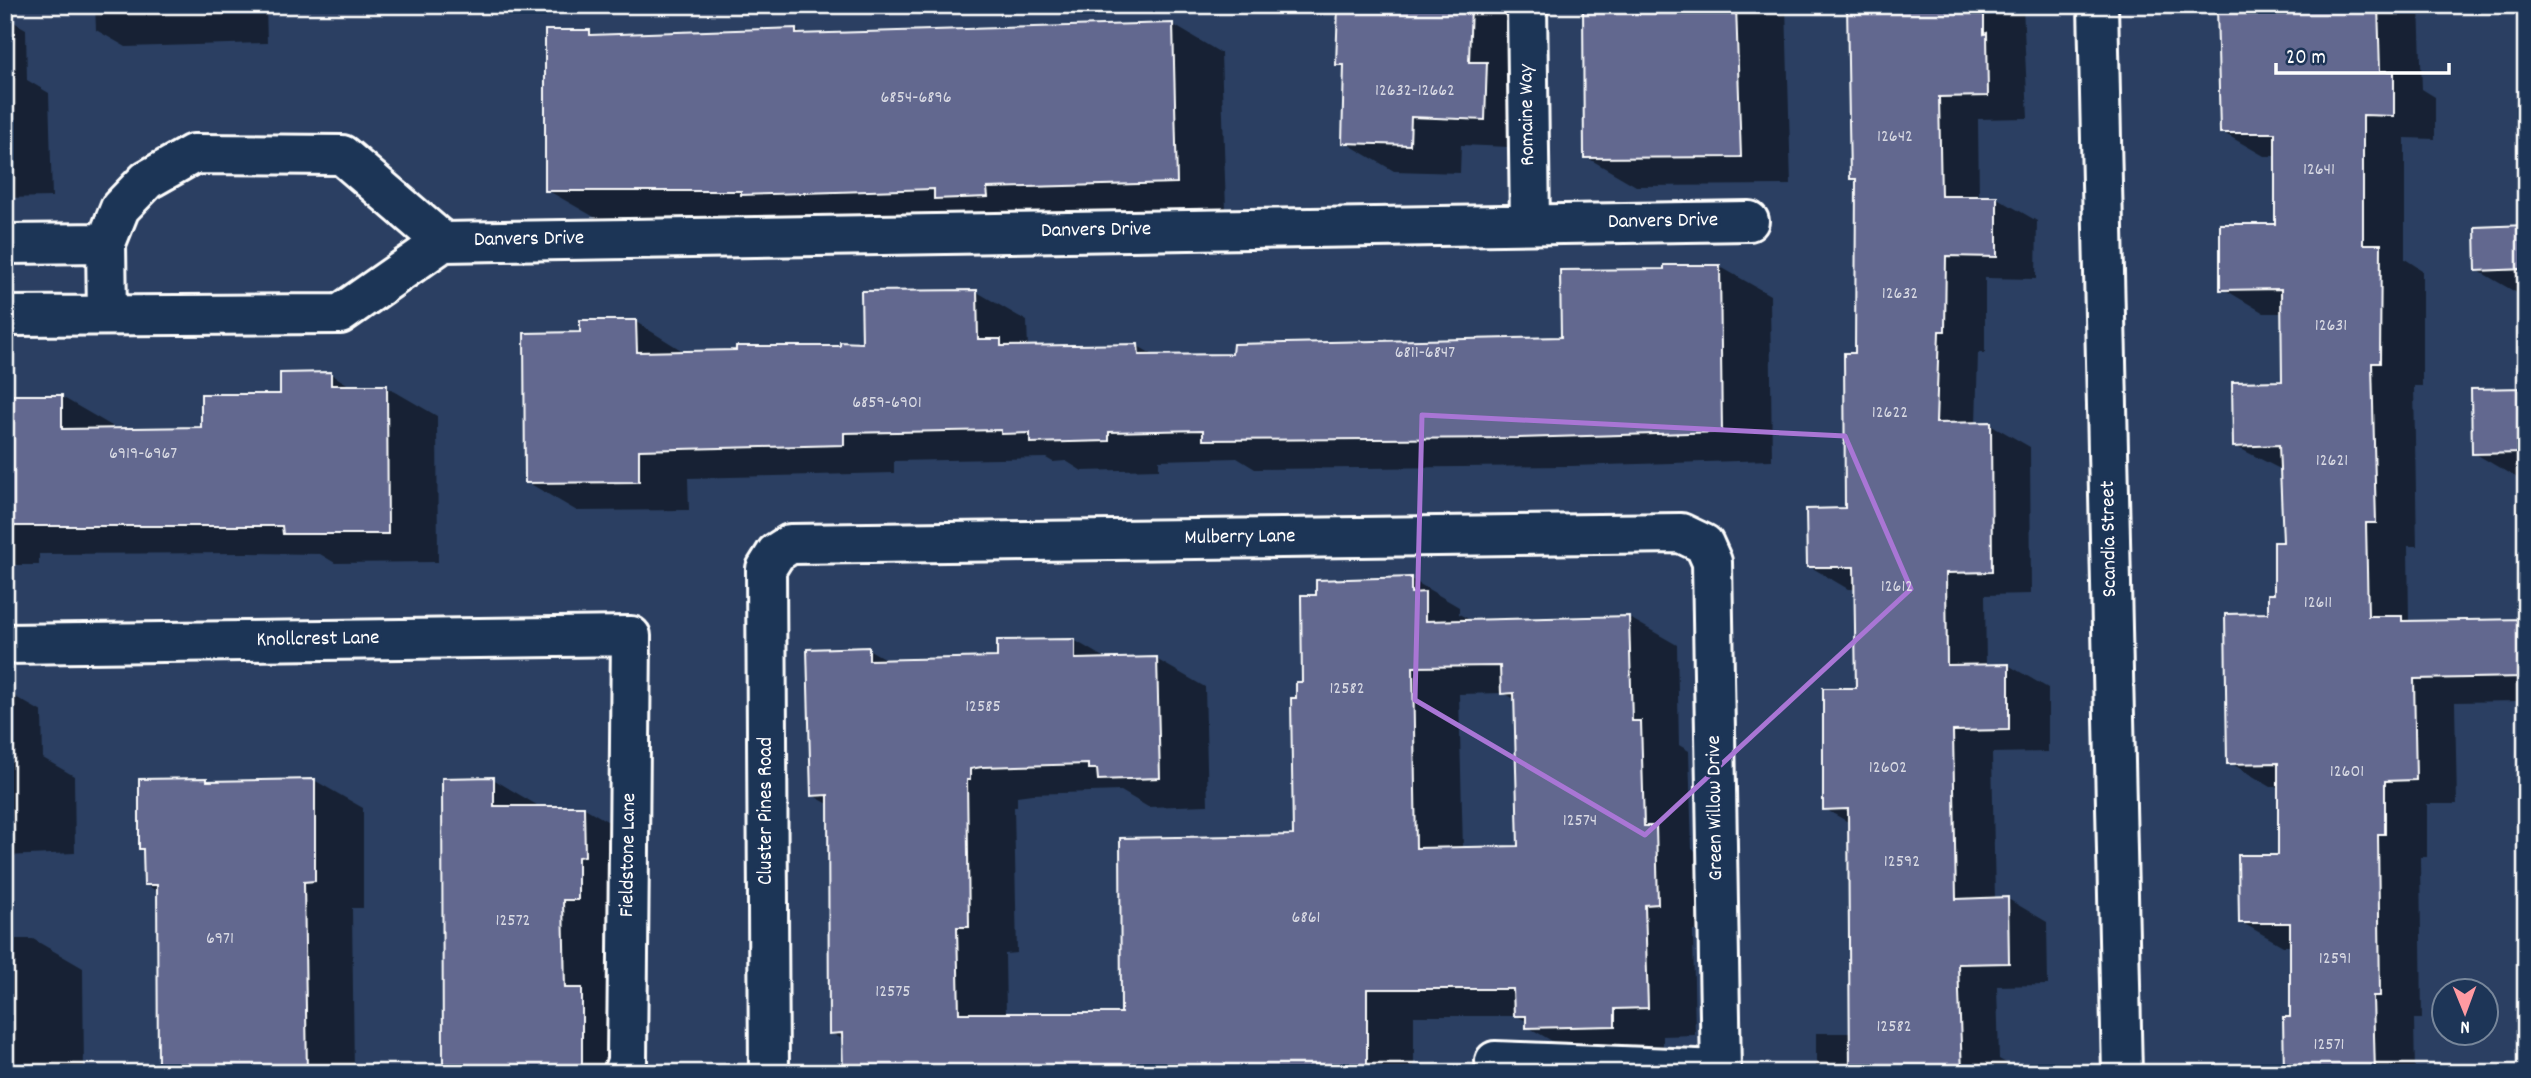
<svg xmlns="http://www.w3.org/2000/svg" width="2531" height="1078" viewBox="0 0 2531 1078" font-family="Dekko,sans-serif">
  <rect width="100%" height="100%" fill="#2b3f62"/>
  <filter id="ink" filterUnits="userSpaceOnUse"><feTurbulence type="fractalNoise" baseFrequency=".0143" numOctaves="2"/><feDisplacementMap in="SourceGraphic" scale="14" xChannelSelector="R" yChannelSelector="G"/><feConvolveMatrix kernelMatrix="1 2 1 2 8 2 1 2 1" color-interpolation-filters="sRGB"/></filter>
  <g filter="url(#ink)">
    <path fill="#0007" fill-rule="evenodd" d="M95,5H266L267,43L126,47L96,30Z
      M1339,5H1522L1535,148L1461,145L1460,173L1394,171L1344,142L1346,69L1337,64Z
      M1585,5H1786L1791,185L1636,186L1586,157Z
      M1848,5H2023L2028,118L1978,119L1979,198H1997L2037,221L2036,279L1985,278V353H1978L1976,424H1990L2030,447L2031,594L1985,595L1986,666L2008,665L2048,688V752L1992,753L1995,899H2008L2047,922L2048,985L1997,986L1999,1059L2024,1073H1805V1069L1816,1068V1033H1851L1850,823L1825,809L1858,690L1856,589H1848L1809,566L1846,510L1856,354L1857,181L1852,178Z
      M2220,5H2419L2422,89L2435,97V139L2405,138V259L2422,270V386H2414L2417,546H2408L2409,621H2526V831L2521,701L2455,702L2457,804H2427V857H2420L2422,1019H2414L2415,1073H2286L2292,1018V946H2283L2241,922L2280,856V787H2271L2229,762L2275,595L2284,544L2282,470L2235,446L2284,383L2283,313H2264L2222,288L2277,226V156H2264L2222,132Z
      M2523,5H2526V42L2522,40Z
      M5,17L26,29L27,80L49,93L52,197L5,198Z
      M1172,24L1221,53L1226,210L1036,216L596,218L547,190L589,32L597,36L796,30L805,36Z
      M2526,227V526L2518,521L2517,478L2474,453L2520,390L2517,293L2477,270Z
      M1719,266L1770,295L1772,460L1571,466L1255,469L1237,458L1159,460V469L1082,471L1066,461L1053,462L1046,458L894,461V473L688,478L689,510L577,511L527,482L581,333L636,322L686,353L842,347L864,345L977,292L1027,321L1028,348L1138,346L1157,357L1563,339L1666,271Z
      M331,374L352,387H387L437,416L438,562L335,563L320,554L249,553L39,554V565H5V388L20,397H62L112,426V431L202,429Z
      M1411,579L1459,607V614L1472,621L1628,617L1677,645L1679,745L1689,751L1692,849L1704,856L1706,931H1693L1695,1035L1663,1036V1053L1576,1055L1528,1027V1022L1517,1016H1414V1073H844V1040L831,1033L830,805L812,795L868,649L889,661L999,659L1074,640L1108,660L1156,659L1205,687L1208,805L1148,807L1121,791L1032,794L1017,796V807H1014L1017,953L1005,954L1006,1015H1122L1295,837L1298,700L1304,683L1318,597ZM1504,693L1516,700L1520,848L1463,849L1459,694Z
      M5,691L42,712L43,758L74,776L75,853L5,856Z
      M493,779L542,808L583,807L631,835L635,1073H445Z
      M314,780L363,808V908H352L354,1073H160L158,892L145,884L141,781Z
      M5,939H33L83,968L84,1073H5Z"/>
    <path fill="#62688f" stroke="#fff" stroke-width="2" fill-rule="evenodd" d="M1338,5H1471L1469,62H1487L1485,120L1411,117L1410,145L1342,143L1344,65H1336Z
      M1583,5H1736L1741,157L1584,158Z
      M1847,5H1984V34L1987,33L1988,96L1939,97L1941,196H1997V257L1946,256L1945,331H1939L1936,423L1991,422L1992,572L1946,573L1947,665L2009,664V730L1953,731L1956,899L2008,897L2009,963L1958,964L1962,1073H1850L1848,809L1823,810V688H1856L1854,567H1807L1806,509L1845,508L1844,353H1855L1856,179H1850Z
      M2217,5H2378L2380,71H2394V116L2363,115V244H2381L2380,363H2372L2376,523H2366L2368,616H2402V621L2526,619V677L2414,679L2416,780L2385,781V834H2378L2380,996H2373L2375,1073H2284L2283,1017H2290V923H2239L2238,855H2278V763L2227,764L2225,614L2268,613V594H2274V542H2283L2279,445L2233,447L2232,382L2282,381L2281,289L2220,290V224H2275V133H2220Z
      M1173,23L1177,183L987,188L988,197L934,199V189L741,195V191H545V30H590V35L796,28V34Z
      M2526,225V269L2476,271L2475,227Z
      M1664,265H1720L1722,432L1519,438L1203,440V430L1109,432V441L1030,443V433L1001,434V430L844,433V445L639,450V482L525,483L524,333L580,332V320H636L637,352L736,350V346H840V342L862,343L861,291L977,290L978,339H1001V346L1138,344L1139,355L1232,354L1233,344L1561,337L1560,270L1664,269Z
      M331,372V385H387L388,534H283L282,526H5V395H62V429L201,427V394H280V373Z
      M2526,388V453L2472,454L2471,389Z
      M1411,577V593L1425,592V621L1629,616L1632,721H1641L1644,826H1656L1658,904L1645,905L1648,1008L1615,1009V1026L1526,1028V1016H1514L1513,989H1367V1073H843L842,1033L829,1034L828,795L811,796L807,649L869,647V660L997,657V640L1075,639V659L1157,657L1160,778L1098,780L1097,769H1088V764L982,767L970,769V780H967L969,927H957L959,1013H1121L1120,838L1293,835L1291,698H1296V682H1302L1301,595H1316V580ZM1500,666L1501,694L1514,693L1518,846L1416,848L1413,667Z
      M494,777V806H584L585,856L578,857V900H563L565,988H582V1073H443L442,778Z
      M207,778V781L315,779V881L304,882L307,1073H158L157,885H144L143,849H139V779Z"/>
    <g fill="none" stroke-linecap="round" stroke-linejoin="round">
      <defs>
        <path id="minor" d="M1527,5L1530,224
          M2098,5L2122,1073
          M106,243L107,315
          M5,244L106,243L120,208L147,180L193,154L342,155L443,242
          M5,316L340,314L443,242L1749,221
          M5,644L631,636L627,1061L623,1073
          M1495,1061L1721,1070
          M769,1073L766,569L776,553L790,544L1681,533L1704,544L1712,562L1721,1073"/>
      </defs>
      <use href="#minor" stroke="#fff" stroke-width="44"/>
      <use href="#minor" stroke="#1d3557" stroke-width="38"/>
    </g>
  </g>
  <path fill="none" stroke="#a976d5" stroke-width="5" stroke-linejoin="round" d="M1422,415L1845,436L1911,589L1645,835L1415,700Z"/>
  <g text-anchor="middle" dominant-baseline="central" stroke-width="6" stroke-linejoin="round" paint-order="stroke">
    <g font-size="18" fill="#d8d9e3">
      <text x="1415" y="91">12632-12662</text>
      <text x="916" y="98">6854-6896</text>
      <text x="1895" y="137">12642</text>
      <text x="2319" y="170">12641</text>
      <text x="1900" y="294">12632</text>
      <text x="2331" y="326">12631</text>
      <text x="1425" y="353">6811-6847</text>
      <text x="887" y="403">6859-6901</text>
      <text x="1890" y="413">12622</text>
      <text x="143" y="454">6919-6967</text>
      <text x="2332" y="461">12621</text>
      <text x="1897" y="587">12612</text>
      <text x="2318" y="603">12611</text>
      <text x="1347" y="689">12582</text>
      <text x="983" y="707">12585</text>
      <text x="1888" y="768">12602</text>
      <text x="2347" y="772">12601</text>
      <text x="1580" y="821">12574</text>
      <text x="1902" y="862">12592</text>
      <text x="1306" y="918">6861</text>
      <text x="513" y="921">12572</text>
      <text x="220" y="939">6971</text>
      <text x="2335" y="959">12591</text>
      <text x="893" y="992">12575</text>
      <text x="1894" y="1027">12582</text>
      <text x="2329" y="1045">12571</text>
    </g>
    <g font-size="21" fill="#fff" stroke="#1d3557">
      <text transform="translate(1528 115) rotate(-91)">Romaine Way</text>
      <text transform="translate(1663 222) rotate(-1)">Danvers Drive</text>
      <text transform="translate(1096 231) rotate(-1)">Danvers Drive</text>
      <text transform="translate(529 240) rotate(-1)">Danvers Drive</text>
      <text transform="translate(1240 538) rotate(-1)">Mulberry Lane</text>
      <text transform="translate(2110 539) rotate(-91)">Scandia Street</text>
      <text transform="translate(318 640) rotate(-1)">Knollcrest Lane</text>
      <text transform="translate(1716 808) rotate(-91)">Green Willow Drive</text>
      <text transform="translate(767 811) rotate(-90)">Cluster Pines Road</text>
      <text transform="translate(629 855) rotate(-89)">Fieldstone Lane</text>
    </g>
  </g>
  <rect width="2531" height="1078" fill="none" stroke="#1d3557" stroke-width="28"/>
  <rect x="14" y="14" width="2503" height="1050" fill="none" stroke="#fff" stroke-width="2.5" filter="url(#ink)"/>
  <g transform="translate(2465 1012) rotate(179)"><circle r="33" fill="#1d3557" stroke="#77869a" stroke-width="2"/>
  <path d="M0-5L12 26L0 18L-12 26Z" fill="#ff9aa2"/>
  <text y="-10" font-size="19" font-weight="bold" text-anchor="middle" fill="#ffffff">N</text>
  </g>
  <path d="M2276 63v10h173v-10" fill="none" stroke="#ffffff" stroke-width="3.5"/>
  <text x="2286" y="63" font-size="21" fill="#ffffff" stroke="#1d3557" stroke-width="5" paint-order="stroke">20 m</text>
</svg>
